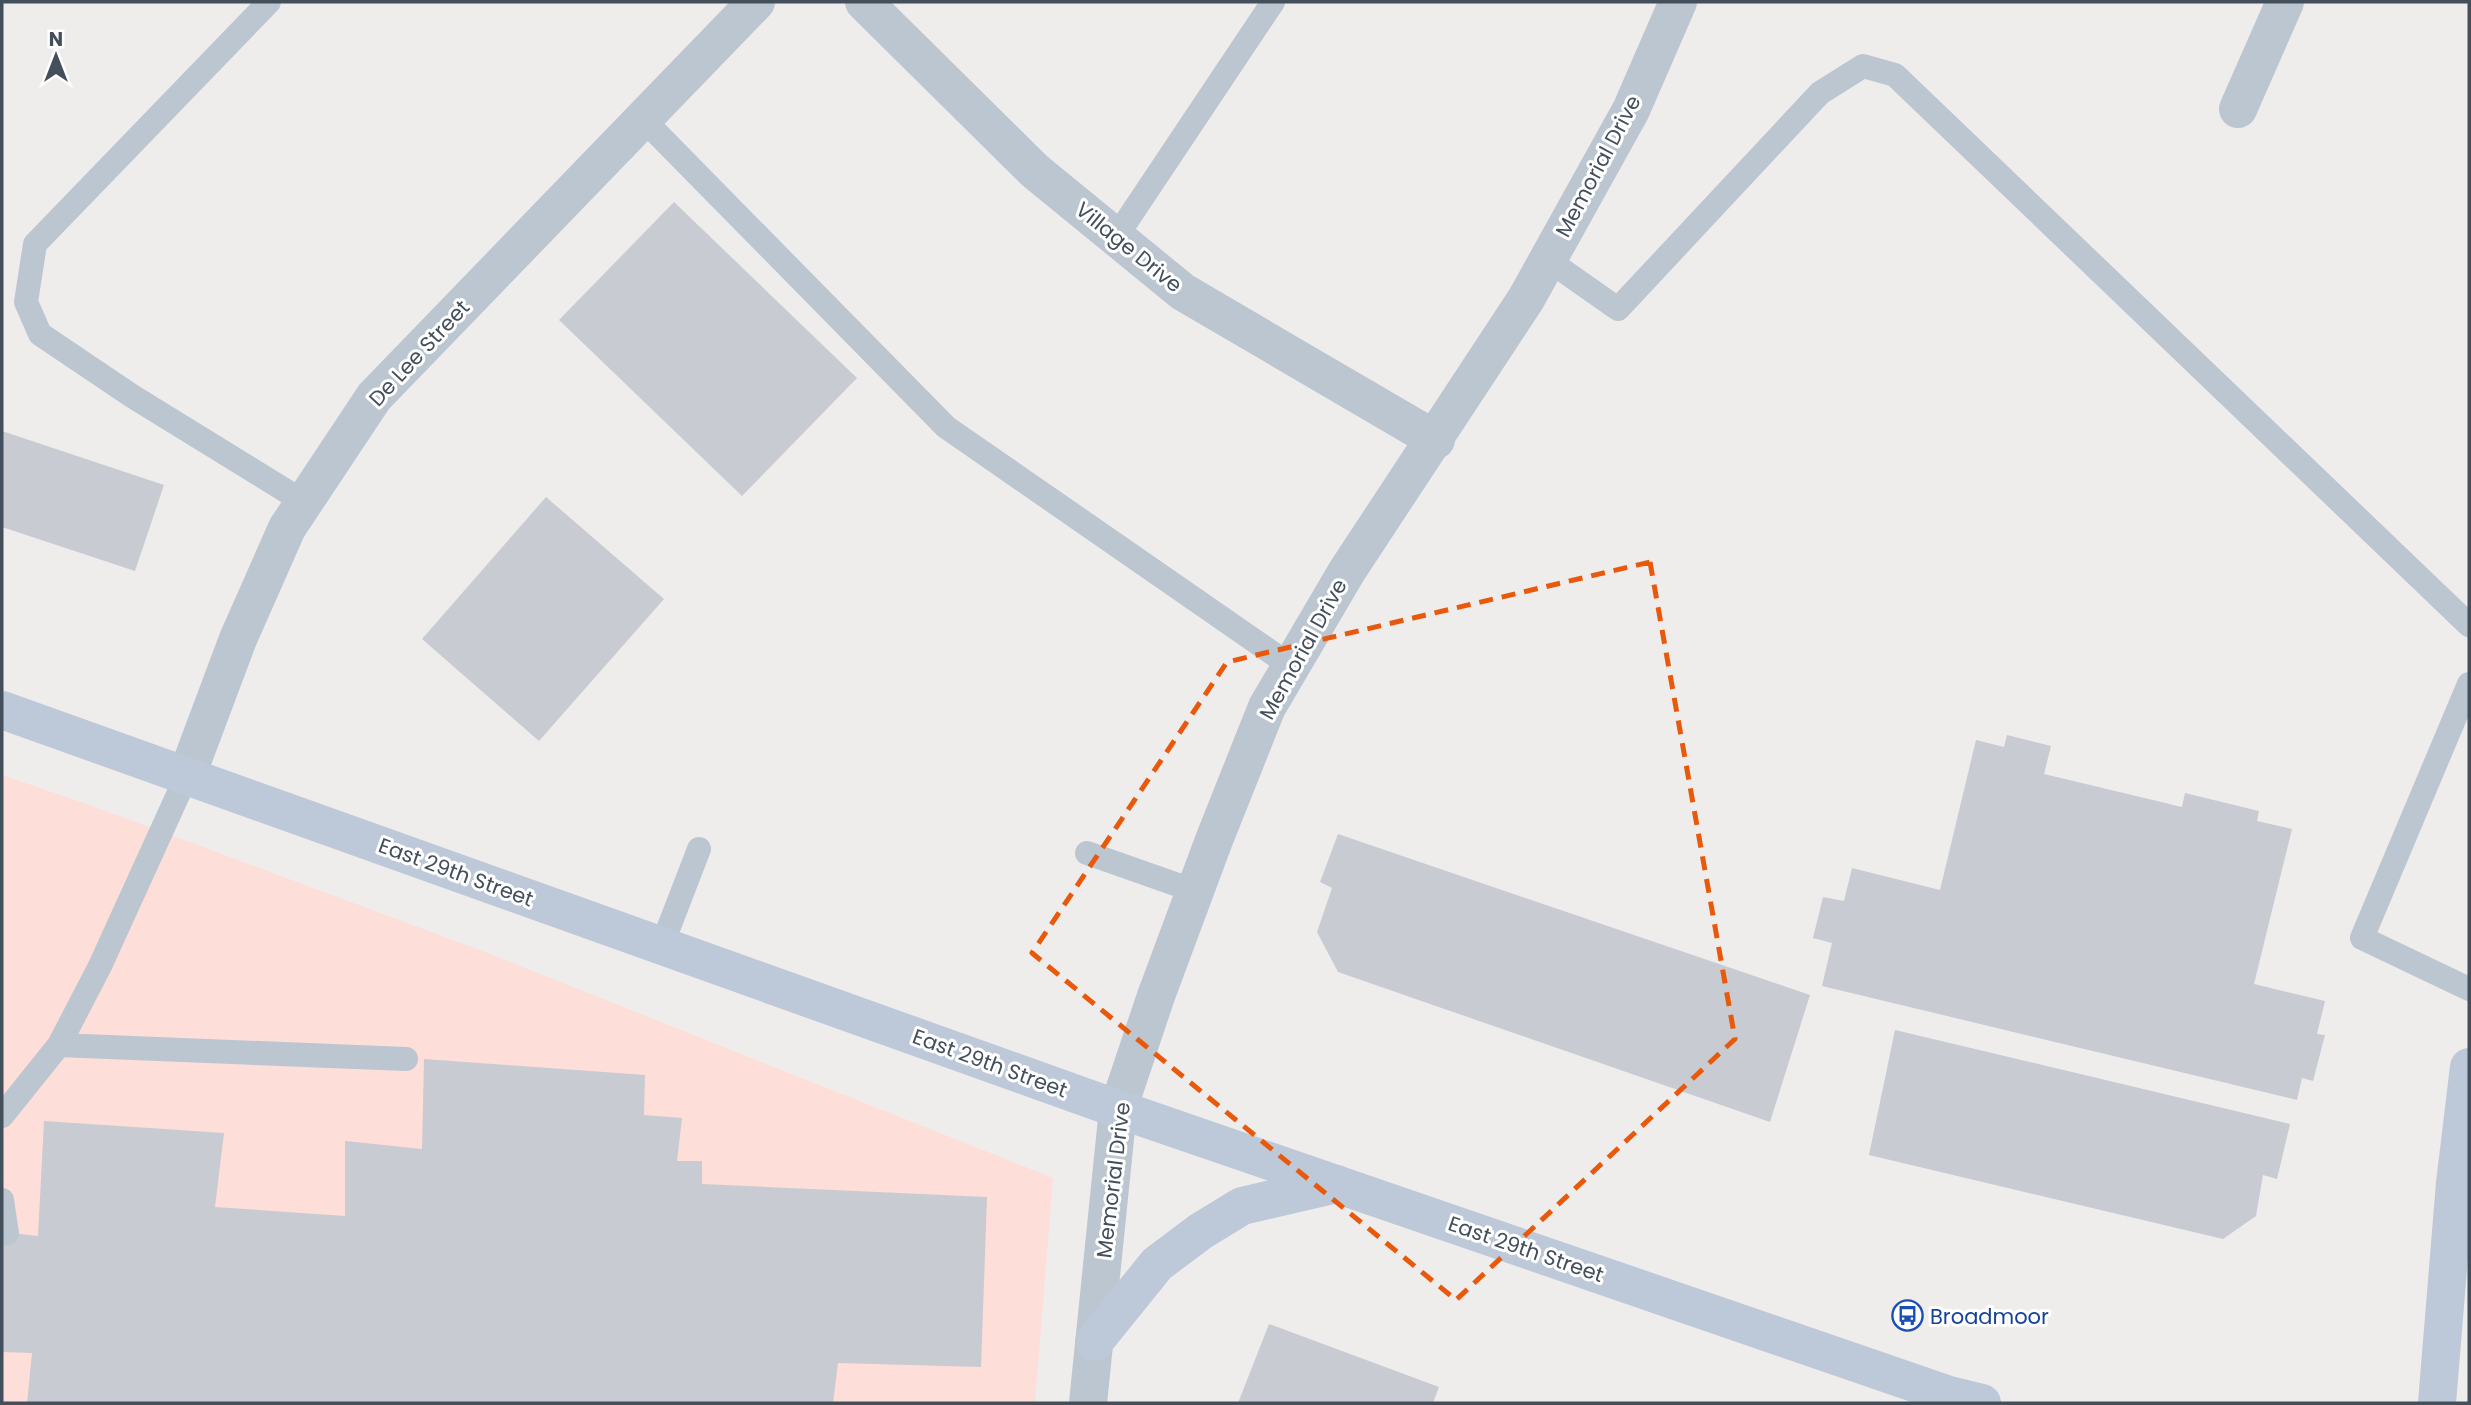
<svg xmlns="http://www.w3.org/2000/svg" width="2471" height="1405" viewBox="0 0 2471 1405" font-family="Poppins,sans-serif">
  <rect width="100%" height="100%" fill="#efecec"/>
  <path fill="#fdded9" d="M2,775L95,807L485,952L1053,1178L1035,1403H2Z"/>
  <path fill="#c8cbd2" d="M674,202L857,378L742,496L559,320Z
    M2,431L164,485L135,571L2,527Z
    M546,497L664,599L539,741L422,639Z
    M2007,735L2051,746L2044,774L2182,807L2185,793L2259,811L2257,821L2292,829L2254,984L2325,1001L2317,1034L2325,1035L2313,1081L2302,1078L2297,1100L1822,986L1832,943L1813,938L1823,897L1844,901L1852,868L1940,890L1976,740L2004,747Z
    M1338,834L1810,995L1770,1122L1338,972L1317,932L1332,888L1320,882Z
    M1895,1030L2290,1124L2277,1179L2263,1175L2256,1216L2223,1239L1869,1155Z
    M424,1059L645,1075L644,1115L682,1118L677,1161H702V1184L987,1197L981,1367L838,1363L833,1403H27L32,1353L2,1352V1232L38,1236L44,1121L224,1133L215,1207L345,1216V1141L422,1149Z
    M1269,1324L1439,1387L1433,1403H1238Z"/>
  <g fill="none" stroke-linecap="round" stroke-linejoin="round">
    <path stroke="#bbc6d0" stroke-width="24" d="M269,2L35,244L26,302L40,334L132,396L304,502
      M643,119L946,427L1291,666
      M1116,237L1273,2
      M1548,260L1618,309L1820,93L1863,66L1895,75L2469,625
      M2469,684L2362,938L2469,989
      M1087,853L1195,891
      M662,945L699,849
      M59,1045L406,1059
      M2,1116L59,1045L100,966L187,775
      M2,1200L7,1233"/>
    <path stroke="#bbc6d0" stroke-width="38" d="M864,2L1035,171L1183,292L1436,440
      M2238,109L2285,2
      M187,775L238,639L287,528L374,397L756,2
      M1088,1403L1118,1109L1156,996L1214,840L1267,707L1347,571L1526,299L1631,110L1678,2"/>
    <path stroke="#bdc8d8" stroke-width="38" d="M2,710L1118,1109L1949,1395L1982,1403
      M1094,1342L1157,1264L1201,1231L1242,1206L1337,1184
      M2437,1403L2455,1183L2469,1067"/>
  </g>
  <path fill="none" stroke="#e8590c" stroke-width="5" stroke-dasharray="14 9" stroke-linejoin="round" d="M1650,562L1735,1039L1456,1300L1032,953L1227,662Z"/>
  <defs>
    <symbol id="bus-ring" viewBox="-11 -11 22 22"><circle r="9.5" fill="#fff" stroke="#1a4fb4" stroke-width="1.5"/><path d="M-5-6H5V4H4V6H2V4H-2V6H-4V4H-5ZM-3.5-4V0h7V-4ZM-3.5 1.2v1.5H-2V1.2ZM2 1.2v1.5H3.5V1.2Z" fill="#1a4fb4"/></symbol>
  </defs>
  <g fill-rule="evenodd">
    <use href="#bus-ring" x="1890" y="1298" width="35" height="35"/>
  </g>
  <g text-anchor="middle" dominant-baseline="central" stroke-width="6" stroke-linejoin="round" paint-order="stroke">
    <g font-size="21" fill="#434f5b" stroke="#fff">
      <text transform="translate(1598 166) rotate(-62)">Memorial Drive</text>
      <text transform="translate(1129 247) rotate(39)">Village Drive</text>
      <text transform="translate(419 353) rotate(-47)">De Lee Street</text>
      <text transform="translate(1303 649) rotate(-61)">Memorial Drive</text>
      <text transform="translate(456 872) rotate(20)">East 29th Street</text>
      <text transform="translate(990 1063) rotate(20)">East 29th Street</text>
      <text transform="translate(1113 1180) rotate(-83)">Memorial Drive</text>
      <text transform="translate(1526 1249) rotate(19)">East 29th Street</text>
    </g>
    <g font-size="21" fill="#164399" stroke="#fff" text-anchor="start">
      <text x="1930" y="1316">Broadmoor</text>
    </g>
  </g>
  <rect width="2471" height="1405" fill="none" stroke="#434f5b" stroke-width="7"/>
  <g transform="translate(56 56)" stroke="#ffffff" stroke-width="5" paint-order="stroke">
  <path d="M0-5L12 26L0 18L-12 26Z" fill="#434f5b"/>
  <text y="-10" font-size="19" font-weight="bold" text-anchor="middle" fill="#434f5b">N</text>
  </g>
</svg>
